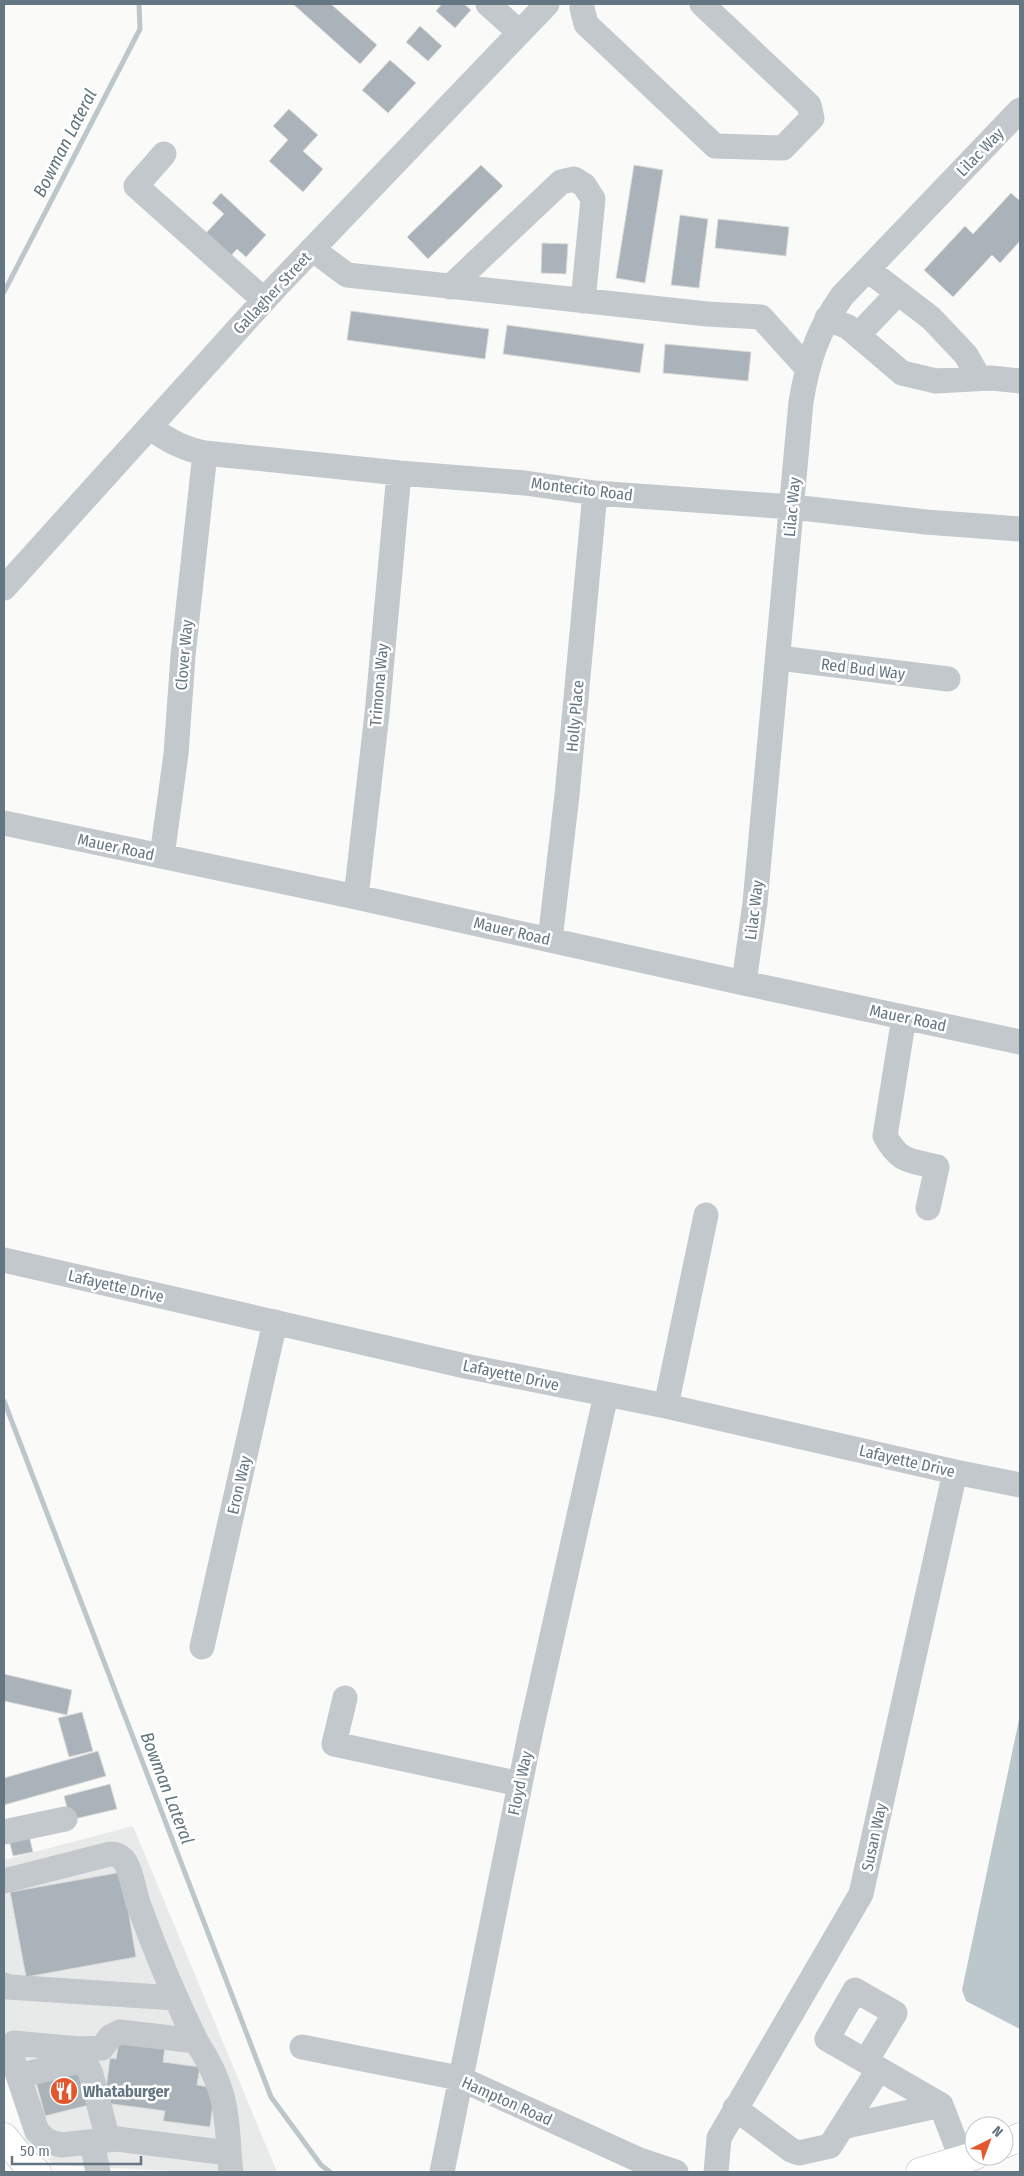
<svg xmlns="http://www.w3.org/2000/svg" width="1024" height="2176" viewBox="0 0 1024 2176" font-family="'Fira Sans Condensed',sans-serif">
  <rect width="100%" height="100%" fill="#fafaf8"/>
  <path fill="#e8e9e9" d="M133,1826L277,2172H191L55,2165L26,2141L4,2070V1860Z"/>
  <path fill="#bbc7cb" d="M1020,1715V2029L966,2001L962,1990Z"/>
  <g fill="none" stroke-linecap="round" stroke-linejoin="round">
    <path stroke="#bbc7cb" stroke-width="5" d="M4,292L140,29L139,4
      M4,1401L271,2097L321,2165L330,2172"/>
  </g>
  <path fill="#aab3b9" stroke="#dcdcda" d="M293,4H331L377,45L360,64Z
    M442,4H464L471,10L455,28L436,11Z
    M420,26L442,46L428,61L406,42Z
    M390,60L416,83L388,113L362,90Z
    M289,109L318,135L303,151L323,169L303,192L269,161L288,140L273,126Z
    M481,165L503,186L428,259L407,237Z
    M634,165L663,170L645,283L616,278Z
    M221,193L266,235L246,257L237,249L229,258L204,235L224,214L212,203Z
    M1011,193L1019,200L1020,198V241L1000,263L992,255L953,297L924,270L965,226L973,234Z
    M680,215L708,219L699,288L671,285Z
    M718,219L789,227L786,256L715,248Z
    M542,243L568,244L566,274L541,273Z
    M351,311L489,329L485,359L347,340Z
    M507,325L644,344L640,373L503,354Z
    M665,344L751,352L748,381L663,373Z
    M4,1674L72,1690L67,1715L4,1701Z
    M82,1712L93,1751L69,1757L58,1718Z
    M98,1751L106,1776L4,1805V1778Z
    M110,1784L117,1809L70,1820L64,1796Z
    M28,1831L33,1852L13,1856L8,1836Z
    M122,1872L136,1957L26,1977L10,1892Z
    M119,2041L165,2047L163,2062L200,2067L197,2085L215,2088L210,2127L163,2121L165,2111L104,2103L110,2058L116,2059Z
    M84,2066L93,2104L45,2116L35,2078Z"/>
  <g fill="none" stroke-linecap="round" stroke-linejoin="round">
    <defs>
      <path id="major" d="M4,2137L26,2164L37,2172
        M1004,2144L1020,2137
        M920,2172L974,2156"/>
    </defs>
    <use href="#major" stroke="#b5babe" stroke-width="29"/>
    <path stroke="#c3c8cc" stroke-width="25" d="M488,4L519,32
      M582,8L586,24L715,146L783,148L812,118L809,105L702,4
      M164,154L136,186L264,300
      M312,249L347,275L707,314L761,317L807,368
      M868,270L931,318L966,355L979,378
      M450,287L561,182L574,179L584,185L593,199L583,301
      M827,318L848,327L902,373L936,381L991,378L1020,381
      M858,335L898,293
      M150,428C168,440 183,449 205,453L399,473L525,483L595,493L792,507L926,522L1020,529
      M4,588L276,287L547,4
      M779,658L948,679
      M4,823L356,897L744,983L1020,1042
      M162,856L176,754L183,656L205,453
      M356,897L377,714L399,473
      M550,940L567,795L595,493
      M744,983L755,903L801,402C808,360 817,332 842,296L1020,110
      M904,1017L885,1136C900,1163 909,1160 937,1167L928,1208
      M4,1260L465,1366L666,1406L955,1472L1020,1485
      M666,1406L706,1215
      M202,1647L275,1322
      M345,1698L334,1744L520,1784
      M4,1832L65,1819
      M4,1881L110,1854C115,1854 119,1855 123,1859C131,1868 134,1891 138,1903C155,1950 174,1996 196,2041
      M4,1985L8,1987L175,1998
      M302,2047L459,2078L637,2159L676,2172
      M79,2049L102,2048L110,2037L120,2032L196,2041C222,2081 227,2105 229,2153
      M879,2069L941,2105L962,2160
      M19,2076L83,2060
      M735,2108L791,2150L799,2153L830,2146L879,2069L827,2039L855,1990L895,2013L866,2061
      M842,2127L941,2105
      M108,2140L91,2074L79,2049L14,2043L9,2049L37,2131L47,2141L61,2145L117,2139L229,2153L231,2172
      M92,2143L98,2172
      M442,2172L531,1730L606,1395
      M716,2172L719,2138L861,1894L955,1472"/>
    <use href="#major" stroke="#fff" stroke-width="28"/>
  </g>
  <defs>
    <symbol id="restaurant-disc" viewBox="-11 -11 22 22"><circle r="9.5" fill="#e4572e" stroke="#fff"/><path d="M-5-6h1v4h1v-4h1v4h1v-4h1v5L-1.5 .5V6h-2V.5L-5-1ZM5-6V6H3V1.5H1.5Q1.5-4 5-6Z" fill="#fff"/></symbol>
  </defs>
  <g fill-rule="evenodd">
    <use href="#restaurant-disc" x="48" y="2075" width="32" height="32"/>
  </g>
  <g text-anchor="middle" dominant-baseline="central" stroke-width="5" stroke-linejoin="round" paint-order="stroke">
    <g font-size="16" fill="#657683" stroke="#fff">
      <text transform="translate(980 152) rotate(-46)">Lilac Way</text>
      <text transform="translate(272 293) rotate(-47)">Gallagher Street</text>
      <text transform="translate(582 489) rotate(7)">Montecito Road</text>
      <text transform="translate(792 507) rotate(-85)">Lilac Way</text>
      <text transform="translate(184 655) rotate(-85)">Clover Way</text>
      <text transform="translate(863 669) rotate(7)">Red Bud Way</text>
      <text transform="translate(379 685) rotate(-85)">Trimona Way</text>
      <text transform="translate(575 716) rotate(-85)">Holly Place</text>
      <text transform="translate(116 847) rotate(12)">Mauer Road</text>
      <text transform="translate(754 910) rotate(-83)">Lilac Way</text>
      <text transform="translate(512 931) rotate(13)">Mauer Road</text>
      <text transform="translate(908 1018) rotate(12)">Mauer Road</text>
      <text transform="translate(116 1286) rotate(13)">Lafayette Drive</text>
      <text transform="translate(511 1375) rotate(12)">Lafayette Drive</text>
      <text transform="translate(907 1461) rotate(13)">Lafayette Drive</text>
      <text transform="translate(239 1485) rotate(-77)">Eron Way</text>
      <text transform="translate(520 1783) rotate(-78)">Floyd Way</text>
      <text transform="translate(874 1837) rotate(-78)">Susan Way</text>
      <text transform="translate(507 2101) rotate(24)">Hampton Road</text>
    </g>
    <g font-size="16" font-weight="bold" fill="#657683" stroke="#fff" text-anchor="start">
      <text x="83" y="2091">Whataburger</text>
    </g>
    <g font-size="18" font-style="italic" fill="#60757c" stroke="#fff">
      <text transform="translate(65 143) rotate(-63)">Bowman Lateral</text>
      <text transform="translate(167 1788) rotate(69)">Bowman Lateral</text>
    </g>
  </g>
  <rect width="1024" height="2176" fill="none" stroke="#657683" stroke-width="10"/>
  <g transform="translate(989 2141) rotate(42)"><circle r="24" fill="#ffffff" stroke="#c1c8cd"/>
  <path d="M0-4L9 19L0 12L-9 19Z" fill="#e4572e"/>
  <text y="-8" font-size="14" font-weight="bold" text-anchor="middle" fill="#657683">N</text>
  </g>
  <path d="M12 2156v8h129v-8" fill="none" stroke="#657683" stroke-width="2.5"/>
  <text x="20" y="2156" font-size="15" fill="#657683" stroke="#ffffff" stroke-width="4" paint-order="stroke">50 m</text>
</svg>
